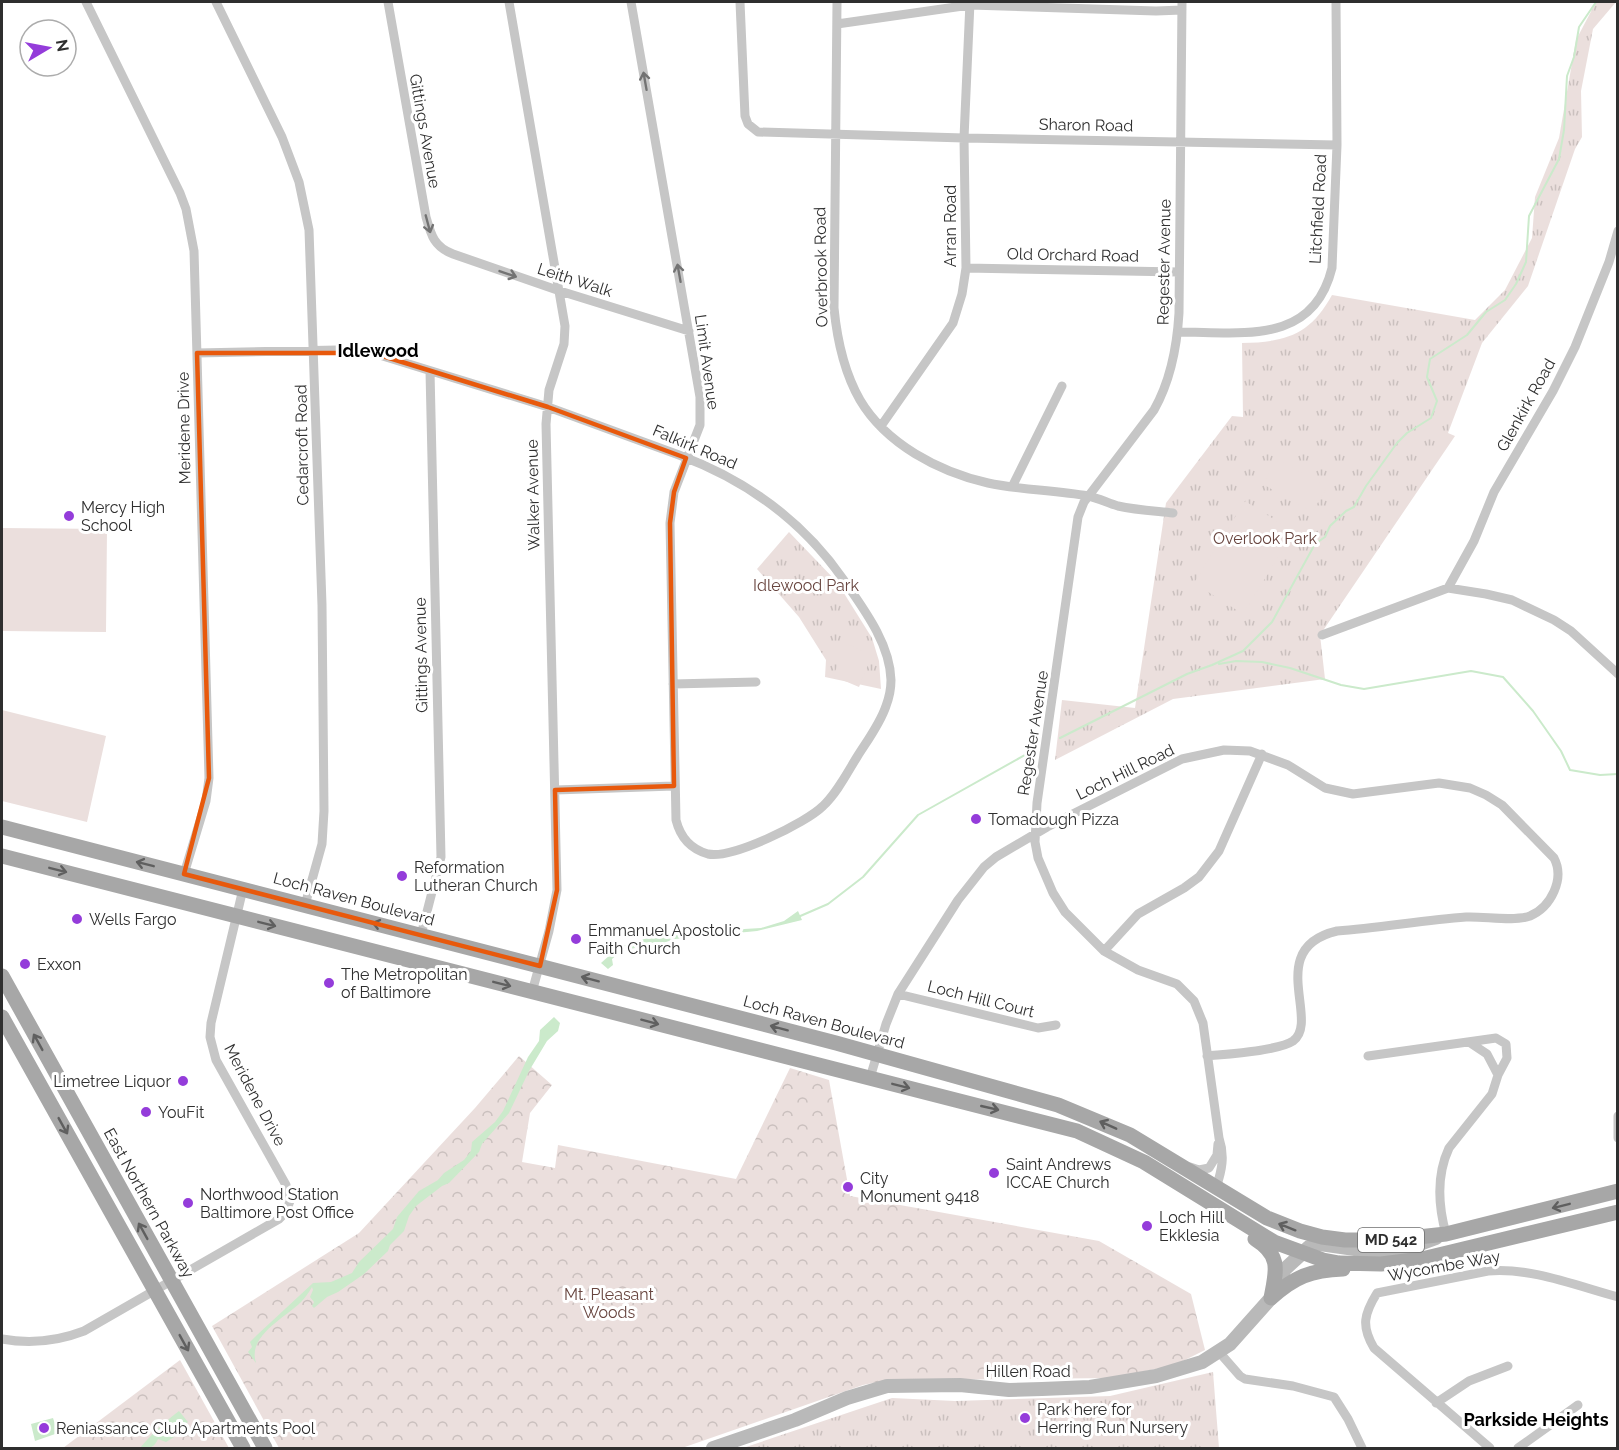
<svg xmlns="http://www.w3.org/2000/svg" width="1619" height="1450" viewBox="0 0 1619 1450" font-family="Raleway,sans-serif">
  <defs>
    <pattern id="grass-tufts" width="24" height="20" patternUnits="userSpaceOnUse" patternTransform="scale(1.5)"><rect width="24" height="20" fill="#ebdfdd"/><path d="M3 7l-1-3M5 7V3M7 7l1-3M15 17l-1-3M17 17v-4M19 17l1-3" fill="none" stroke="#cac0be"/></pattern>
    <pattern id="forest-crowns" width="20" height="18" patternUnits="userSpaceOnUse" patternTransform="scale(1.5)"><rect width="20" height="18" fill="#ebdfdd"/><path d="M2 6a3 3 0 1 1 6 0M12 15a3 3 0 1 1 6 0" fill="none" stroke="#cac0be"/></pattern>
  </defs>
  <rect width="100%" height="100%" fill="#fff"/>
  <path fill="url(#grass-tufts)" d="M1596,2H1616L1593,29L1581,91L1582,137L1575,149L1528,286L1482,343L1448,433L1455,436L1320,635L1325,679L1173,699L1055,760L1062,700L1135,708L1166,503L1232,416L1243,417L1242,343C1286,342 1310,335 1332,295L1475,320L1505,290L1532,238L1535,197L1559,138L1576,40Z
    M789,532L837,582L872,638L879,661L881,689L825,677L826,660L799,617L757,569Z
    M1213,1372L1219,1448H743L892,1398L955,1401L1110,1396Z"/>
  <path fill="url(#forest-crowns)" d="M519,1056L552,1085L530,1113L522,1162L555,1168L558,1145L736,1179L790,1068L829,1080L850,1196L1099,1241L1191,1294L1205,1350L1175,1365L1111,1378L917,1380H887L863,1385L682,1448H279L212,1326L359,1233L475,1108Z
    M180,1360L229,1448H63Z"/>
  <path fill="#ebdfdd" d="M1280,461L1325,486L1326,489L1314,509L1309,510L1266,486L1265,480L1276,462Z
    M1245,501L1294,532L1243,614L1194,583Z
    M2,528L107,529L106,632L2,631Z
    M847,644L872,655L859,687L833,676Z
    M2,710L106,736L87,822L2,801Z"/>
  <path fill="#cbeacb" d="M798,911L802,920L757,931L675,939L660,944L623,950L612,959L613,965L608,969L601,963L619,947L660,934L761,928L784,921Z
    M554,1017L560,1023L558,1031L547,1041L529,1071L509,1113L482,1144L479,1152L449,1183L442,1186L416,1206L409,1216L404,1231L390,1245L388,1251L364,1274L338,1292L327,1297L314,1308L312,1306L314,1302L310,1297L313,1290L312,1287C309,1292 305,1298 301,1302C285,1318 247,1336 256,1363L248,1352L252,1347L250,1342L257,1335L313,1283L331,1282L352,1273L359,1262L393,1229L397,1217L419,1191L438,1180L444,1173L464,1160L471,1151L472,1142L495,1122L503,1111L528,1057L539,1041L540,1030Z
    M179,1411L188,1422L177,1429L179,1434L166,1442L158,1439C154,1448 149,1449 140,1448C152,1434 164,1422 179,1411Z
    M53,1418L58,1433L35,1441L31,1424Z"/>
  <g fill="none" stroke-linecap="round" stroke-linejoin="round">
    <path stroke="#cbeacb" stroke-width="2" d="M1219,664L1236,661L1262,662L1290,668L1341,685L1364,689L1471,671L1503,677L1533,711L1561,751L1570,770L1600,775L1618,774
      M1060,738L1187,674L1212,665L1243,651L1272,622L1315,544L1325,537L1330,526L1346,511L1354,507L1366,486L1397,443L1407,433L1431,418L1437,401L1427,377L1430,359L1467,335L1486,312L1505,300L1516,284L1526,262L1529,216L1559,159L1564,130L1567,76L1574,57L1579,27L1596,2
      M798,917L828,904L863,877L918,815L1032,751"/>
    <path stroke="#c6c6c6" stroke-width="9" d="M86,2L180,193L186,209L194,251L209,778L206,801L184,874
      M216,2L282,137L299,182L309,230L322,605L324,811L322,844L305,905
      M388,2L426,217C431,235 434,247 453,254L560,291L689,331
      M509,2L565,326L564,344L549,390L546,424L557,890L549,931L532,992
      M740,2L745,116L748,124L758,132L964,138L1337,145
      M837,2L834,308C837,339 844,372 860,400C886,444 939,472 988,483C1021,490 1055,490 1088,496C1098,498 1108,503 1118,506C1136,510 1155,511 1173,513
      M1182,2L1179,313C1177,347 1171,380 1154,410L1084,502L1078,517L1037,803L1035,842L1038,858L1053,893L1065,912L1104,951L1138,970L1177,984L1194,1001L1203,1023L1219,1138C1225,1156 1222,1170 1216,1188
      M837,24L970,5L1156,11L1182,10
      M966,268L1179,272
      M1178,332C1241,332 1313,346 1332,268L1337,145L1336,2
      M197,353L337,350L373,353L548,407L679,455C746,480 802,520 843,579C863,608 890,643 891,680C891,688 889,698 886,706C880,724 867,741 857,757C847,773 837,793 823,806C806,823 732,859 708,854C690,849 680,836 676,820L670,523L674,492L700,425V397L631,2
      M881,426L953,323L962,294L966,268L964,138L970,2
      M1012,487L1062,386
      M1448,588L1474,541L1494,492L1553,391L1575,347L1609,262L1618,231
      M1322,635L1448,588L1486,594L1512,600L1554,620L1571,631L1618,674
      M673,684L756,682
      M555,790L674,786
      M421,935L441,857L430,371
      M1104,951L1138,914L1184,888L1199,877L1219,851L1262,754
      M898,994L1038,1028L1056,1025
      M1469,1042L1487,1054L1498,1075
      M1368,1056L1496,1038L1506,1044L1507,1058L1498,1075L1492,1094L1449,1148C1436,1176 1438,1205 1446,1234
      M870,1078L886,1024L898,994L958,900L984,867L996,857L1047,827L1182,759L1224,750L1250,751L1288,765L1325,788L1353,794L1439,783L1470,788L1486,795L1502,805L1554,858C1565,879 1551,907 1530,916C1514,922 1484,916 1466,917C1423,920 1380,928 1337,931C1264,948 1321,1021 1293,1041C1278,1051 1227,1054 1207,1056
      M1618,1116V1138
      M1190,1167L1199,1170L1209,1168L1217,1155L1218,1144
      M2,1339C29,1344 58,1341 84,1331L279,1219L286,1212L290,1201L286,1185L216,1060L210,1037L211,1023L243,889
      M1219,1352L1240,1376L1245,1379L1293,1386L1334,1397L1348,1419L1362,1448
      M1436,1403L1469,1381L1508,1366
      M1490,1448L1374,1348C1361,1326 1364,1314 1377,1293L1488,1271C1530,1267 1577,1286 1618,1297
      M1518,1448L1578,1405"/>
    <path stroke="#b9b9b9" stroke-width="14" d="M713,1448L795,1420L847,1398L887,1386L960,1385L1009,1390L1042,1389L1090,1387L1156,1376L1202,1362L1230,1344L1271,1298L1285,1269L1309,1247L1320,1244L1369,1251L1409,1248L1436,1238"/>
    <path stroke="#a7a7a7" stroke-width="15" d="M2,827L836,1043L1058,1105L1130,1135L1267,1218L1300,1231L1322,1237L1345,1240H1390L1446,1234L1618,1191
      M2,856L1077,1131L1144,1162L1274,1242L1323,1260L1339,1263L1381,1264L1422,1259L1618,1212
      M2,976L265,1448
      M2,1017L243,1448
      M1255,1239C1282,1256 1276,1271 1271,1298
      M1271,1298C1294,1277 1311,1270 1343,1269"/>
  </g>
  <defs><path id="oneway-shaft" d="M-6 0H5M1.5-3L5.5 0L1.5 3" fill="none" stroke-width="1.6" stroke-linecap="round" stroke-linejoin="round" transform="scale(1.5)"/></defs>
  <g stroke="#737373">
    <use href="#oneway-shaft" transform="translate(645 81) rotate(-100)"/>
    <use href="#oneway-shaft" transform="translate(428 224) rotate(75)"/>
    <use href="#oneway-shaft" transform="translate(679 273) rotate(-100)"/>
    <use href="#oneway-shaft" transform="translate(508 274) rotate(19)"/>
  </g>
  <g stroke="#5f5f5f">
    <use href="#oneway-shaft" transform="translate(145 864) rotate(-166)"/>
    <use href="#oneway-shaft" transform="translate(58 870) rotate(14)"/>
    <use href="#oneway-shaft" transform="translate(267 924) rotate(14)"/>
    <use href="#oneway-shaft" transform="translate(381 925) rotate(-165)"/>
    <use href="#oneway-shaft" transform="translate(590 979) rotate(-165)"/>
    <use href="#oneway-shaft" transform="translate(502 984) rotate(14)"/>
    <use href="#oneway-shaft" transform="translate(650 1022) rotate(15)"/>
    <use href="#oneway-shaft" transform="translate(779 1028) rotate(-165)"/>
    <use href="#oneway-shaft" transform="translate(38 1042) rotate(-119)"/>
    <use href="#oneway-shaft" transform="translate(901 1086) rotate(14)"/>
    <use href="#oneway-shaft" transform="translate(990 1108) rotate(13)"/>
    <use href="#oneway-shaft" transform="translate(1108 1125) rotate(-156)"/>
    <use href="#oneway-shaft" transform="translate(63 1126) rotate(61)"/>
    <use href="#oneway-shaft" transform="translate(1561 1206) rotate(166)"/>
    <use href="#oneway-shaft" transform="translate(1287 1227) rotate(-158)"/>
    <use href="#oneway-shaft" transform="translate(143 1231) rotate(-119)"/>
    <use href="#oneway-shaft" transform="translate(184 1343) rotate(61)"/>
  </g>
  <path fill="none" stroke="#e8590c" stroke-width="4.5" stroke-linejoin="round" d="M197,353H373L548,407L686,458L674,492L670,523L674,786L555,790L557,890L540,966L184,874L209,778Z"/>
  <g fill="#943cda" stroke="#fff" stroke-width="2">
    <circle cx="69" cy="516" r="6"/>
    <circle cx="976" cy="819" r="6"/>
    <circle cx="402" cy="876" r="6"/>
    <circle cx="77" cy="919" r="6"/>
    <circle cx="576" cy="939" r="6"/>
    <circle cx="25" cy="964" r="6"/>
    <circle cx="329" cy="983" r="6"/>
    <circle cx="183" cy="1081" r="6"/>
    <circle cx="146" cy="1112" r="6"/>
    <circle cx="994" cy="1173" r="6"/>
    <circle cx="848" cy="1187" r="6"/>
    <circle cx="188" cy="1203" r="6"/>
    <circle cx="1147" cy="1226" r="6"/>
    <circle cx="1025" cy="1418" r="6"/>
    <circle cx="44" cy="1428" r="6"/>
  </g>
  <g text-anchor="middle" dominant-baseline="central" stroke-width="6" stroke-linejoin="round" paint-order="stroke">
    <rect fill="#fff" stroke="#6d6d6d" stroke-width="1.5" x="1358" y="1228" width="66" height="24" rx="4.5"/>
    <g font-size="15" font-weight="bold" fill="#2f2f2f">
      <text x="1391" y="1240">MD 542</text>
    </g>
    <g font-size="16" fill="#2f2f2f" stroke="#fff">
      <text transform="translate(1086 125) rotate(1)">Sharon Road</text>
      <text transform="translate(425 131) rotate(80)">Gittings Avenue</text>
      <text transform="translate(1318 209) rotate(-87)">Litchfield Road</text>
      <text transform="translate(950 226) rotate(-90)">Arran Road</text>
      <text transform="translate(1073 255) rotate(1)">Old Orchard Road</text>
      <text transform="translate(1164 262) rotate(-89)">Regester Avenue</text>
      <text transform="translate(821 267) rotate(-91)">Overbrook Road</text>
      <text transform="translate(575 280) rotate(18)">Leith Walk</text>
      <text transform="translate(707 362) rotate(82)">Limit Avenue</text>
      <text transform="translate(1526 405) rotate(-61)">Glenkirk Road</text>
      <text transform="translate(184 428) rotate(-91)">Meridene Drive</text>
      <text transform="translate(302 445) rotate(-91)">Cedarcroft Road</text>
      <text transform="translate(695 447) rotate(23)">Falkirk Road</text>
      <text transform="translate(533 495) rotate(-91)">Walker Avenue</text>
      <text transform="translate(421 655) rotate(-91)">Gittings Avenue</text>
      <text transform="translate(1033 733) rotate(-81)">Regester Avenue</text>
      <text transform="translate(1125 772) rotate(-26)">Loch Hill Road</text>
      <text transform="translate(354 899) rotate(15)">Loch Raven Boulevard</text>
      <text transform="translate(981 999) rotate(14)">Loch Hill Court</text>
      <text transform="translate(824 1022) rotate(15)">Loch Raven Boulevard</text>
      <text transform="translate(255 1095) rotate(62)">Meridene Drive</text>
      <text transform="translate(149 1203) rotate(61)">East Northern Parkway</text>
      <text transform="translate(1444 1266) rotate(-10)">Wycombe Way</text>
      <text x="1028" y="1371">Hillen Road</text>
    </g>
    <g font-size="16" fill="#2f2f2f" stroke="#fff" text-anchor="start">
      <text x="81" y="507">Mercy High<tspan x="81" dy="18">School</tspan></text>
      <text x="988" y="819">Tomadough Pizza</text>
      <text x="414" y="867">Reformation<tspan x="414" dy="18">Lutheran Church</tspan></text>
      <text x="89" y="919">Wells Fargo</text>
      <text x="588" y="930">Emmanuel Apostolic<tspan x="588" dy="18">Faith Church</tspan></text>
      <text x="37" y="964">Exxon</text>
      <text x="341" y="974">The Metropolitan<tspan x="341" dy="18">of Baltimore</tspan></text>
      <text x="171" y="1081" text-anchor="end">Limetree Liquor</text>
      <text x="158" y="1112">YouFit</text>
      <text x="1006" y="1164">Saint Andrews<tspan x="1006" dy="18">ICCAE Church</tspan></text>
      <text x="860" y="1178">City<tspan x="860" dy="18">Monument 9418</tspan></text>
      <text x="200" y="1194">Northwood Station<tspan x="200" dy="18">Baltimore Post Office</tspan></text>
      <text x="1159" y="1217">Loch Hill<tspan x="1159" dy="18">Ekklesia</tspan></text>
      <text x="1037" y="1409">Park here for<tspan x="1037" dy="18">Herring Run Nursery</tspan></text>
      <text x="56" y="1428">Reniassance Club Apartments Pool</text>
    </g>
    <g font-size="16" fill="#68453f" stroke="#fff">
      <text x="1265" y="538">Overlook Park</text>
      <text x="806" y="585">Idlewood Park</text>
      <text x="609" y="1294">Mt. Pleasant<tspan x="609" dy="18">Woods</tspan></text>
    </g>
    <g font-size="18" font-weight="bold" fill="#000" stroke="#fff">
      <text x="378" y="350">Idlewood</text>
      <text x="1536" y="1419">Parkside Heights</text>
    </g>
  </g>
  <rect width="1619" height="1450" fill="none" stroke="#2f2f2f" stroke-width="6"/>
  <g transform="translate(48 48) rotate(80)"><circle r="28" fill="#ffffff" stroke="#acacac" stroke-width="1.5"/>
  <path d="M0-4.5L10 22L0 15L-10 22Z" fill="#943cda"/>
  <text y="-9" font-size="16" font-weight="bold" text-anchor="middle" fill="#2f2f2f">N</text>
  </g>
</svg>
